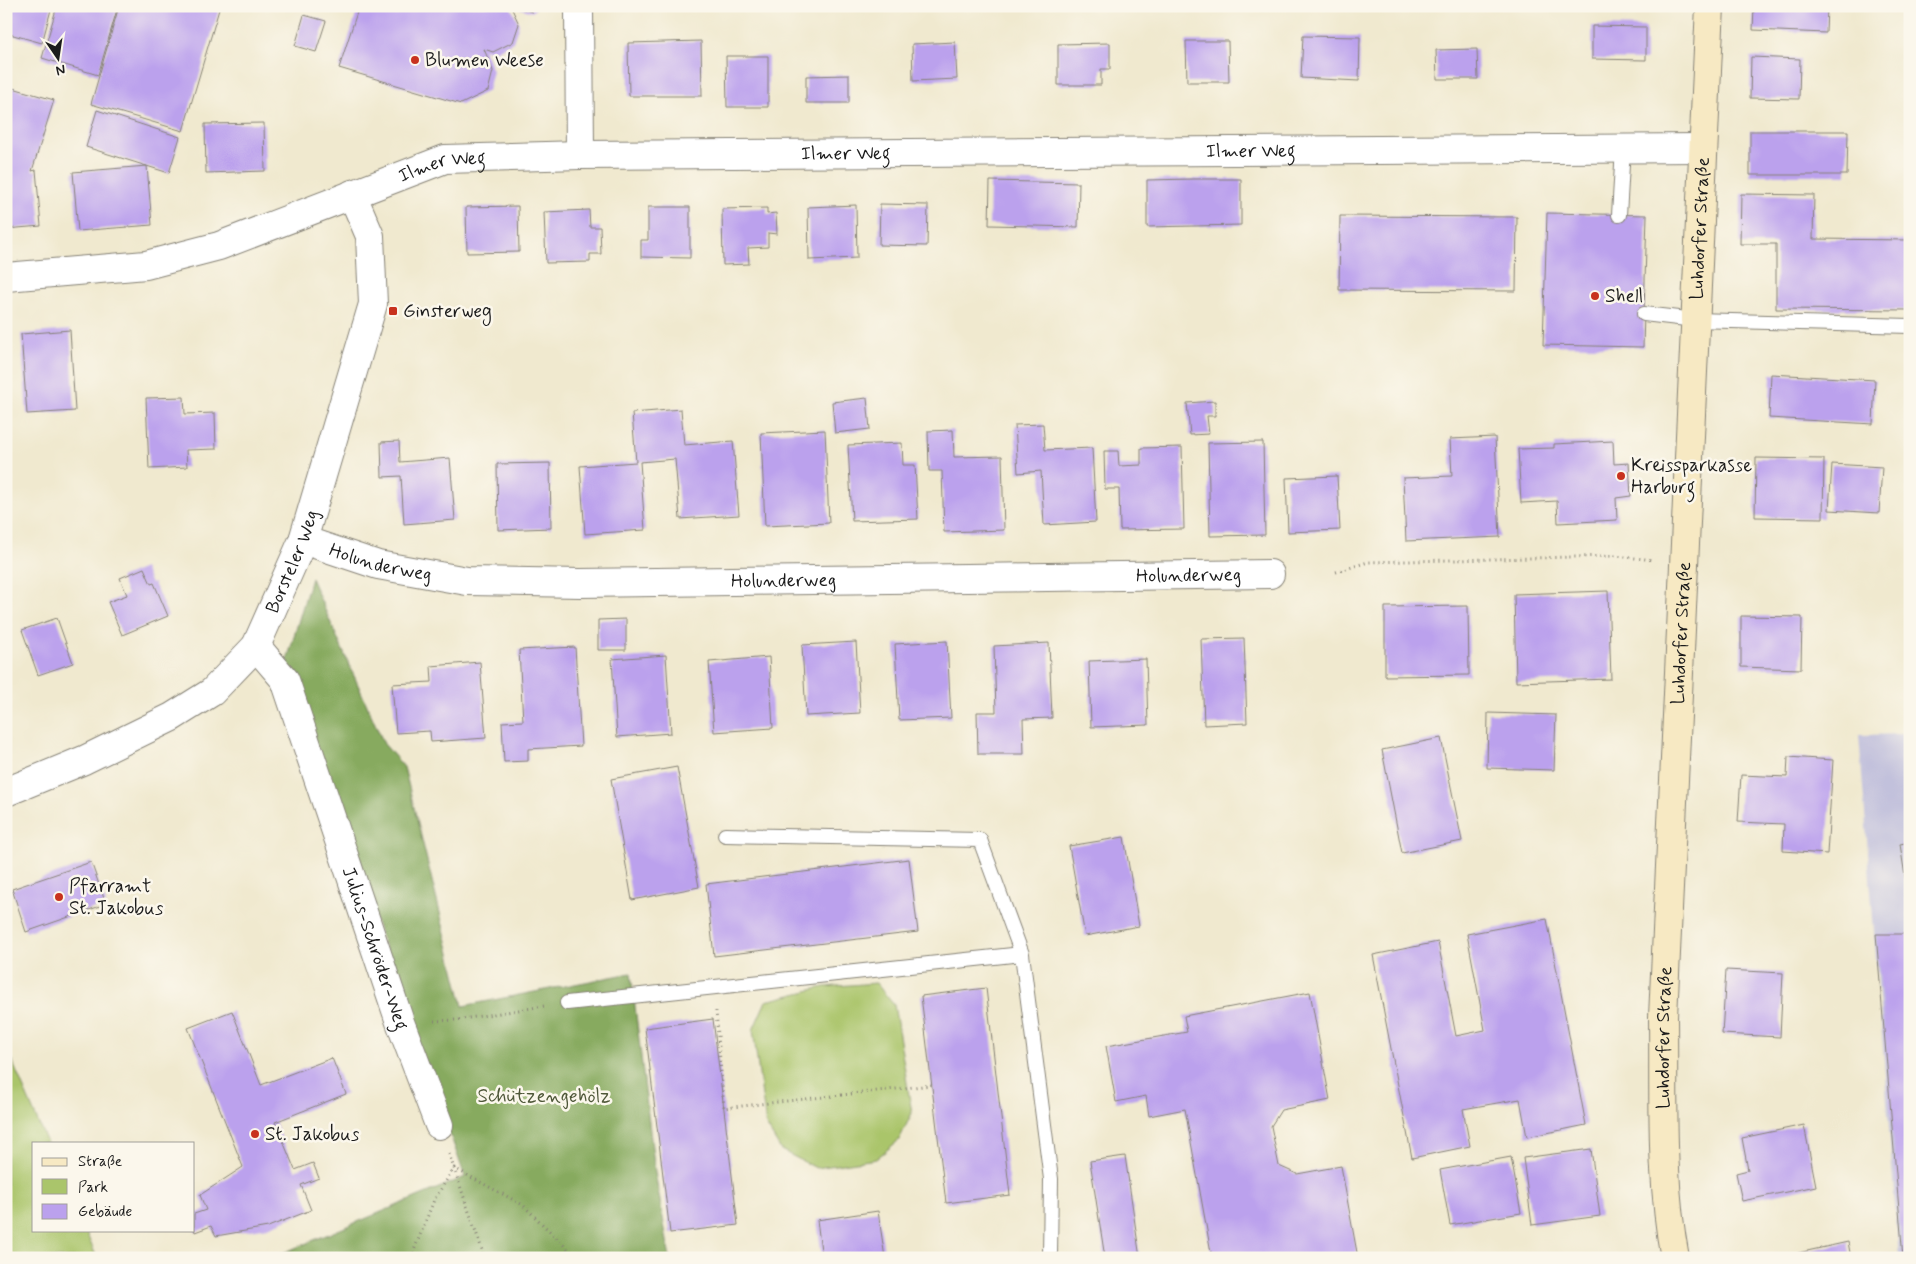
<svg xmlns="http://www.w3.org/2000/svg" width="1916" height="1264" viewBox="0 0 1916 1264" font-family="Mynerve,sans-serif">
  <rect width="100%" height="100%" fill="#fbf7ec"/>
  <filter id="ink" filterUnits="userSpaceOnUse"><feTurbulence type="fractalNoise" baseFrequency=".02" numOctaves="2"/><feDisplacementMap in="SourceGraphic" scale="10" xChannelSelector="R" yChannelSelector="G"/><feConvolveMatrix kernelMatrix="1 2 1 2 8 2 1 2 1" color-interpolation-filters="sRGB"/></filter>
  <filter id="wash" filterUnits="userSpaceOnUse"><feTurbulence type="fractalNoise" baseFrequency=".0096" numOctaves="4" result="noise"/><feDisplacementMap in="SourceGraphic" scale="20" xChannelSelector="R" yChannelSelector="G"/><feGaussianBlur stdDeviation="1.12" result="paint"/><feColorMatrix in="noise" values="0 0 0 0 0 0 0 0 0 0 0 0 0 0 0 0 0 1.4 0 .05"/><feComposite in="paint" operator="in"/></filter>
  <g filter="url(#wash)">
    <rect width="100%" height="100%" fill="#f0e9cf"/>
    <path fill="#c2c1dc" d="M1910,734V1258H1899L1859,735Z"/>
    <path fill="#aac56b" stroke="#637044" d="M876,983L894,1005L912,1113L899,1140L876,1159L816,1168L781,1150L766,1125L753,1030L766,1001L824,987Z
      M6,1047L47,1143H34V1230H85L97,1258H6Z"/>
    <path fill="#87aa5f" stroke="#52633e" d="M311,578L384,744L404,767L463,1006L631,973L655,1172L670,1258H271L465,1177L286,664Z"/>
    <g id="blocks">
      <path fill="#bba1ed" d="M6,6H52L42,43L6,33Z
        M57,6H118L98,75L42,58Z
        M119,6H220L183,131L91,104Z
        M359,6H508L511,7L519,24L513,42L493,52L484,49L493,71L488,91L461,104L339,68Z
        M513,6H538L532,12Z
        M1754,6H1827L1826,33L1753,30Z
        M304,15L326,21L316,52L295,46Z
        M1592,26L1646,27V60L1592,59Z
        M1303,36L1360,37L1359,81L1301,78Z
        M701,41L702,96H629L628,43Z
        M1186,41H1228L1229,82H1187Z
        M955,42L957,79L913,81L912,44Z
        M1110,43V69H1101V85H1058V44Z
        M1477,49L1478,79H1437L1436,50Z
        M726,56H768V107H727Z
        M1751,57L1800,59L1799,99L1750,98Z
        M849,75V103H806V76Z
        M6,86L54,100L32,171L36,170L41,226L6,229Z
        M97,110L180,137L169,173L86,147Z
        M264,123L265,171L206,173L205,124Z
        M1750,131H1848L1847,175H1750Z
        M147,166L152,225L78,231L73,172Z
        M1193,179H1241V225L1147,227V180Z
        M990,181L1079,183L1078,227L989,225Z
        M1741,194L1814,195L1813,239L1910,240V310L1776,309V244H1740Z
        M880,204L928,205L927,246L879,245Z
        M856,205L857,258L809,260L808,207Z
        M518,206L519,252L467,253L466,207Z
        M648,207H690V258L641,257V240H648Z
        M767,208V214L776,213L777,234L768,233V247L748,248L749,264L723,265L722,209Z
        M589,210L590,227H600L601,254H590V262L546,263L544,212Z
        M1547,213L1647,215L1643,347L1543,345Z
        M1340,216L1517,217L1516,291L1339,290Z
        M70,330L75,411L27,414L21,334Z
        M1771,374L1875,380L1873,424L1769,418Z
        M184,397L185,414L215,413L216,449L186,450L187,467L149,469L146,398Z
        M867,398L870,429L835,433L832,402Z
        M1215,401V416H1207L1209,434L1190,435L1187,403Z
        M681,409L684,445L733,441L739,515L680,519L675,459L640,462L645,530L585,534L580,466L636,462L632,413Z
        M1043,424L1045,450L1092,448L1096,522L1044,525L1041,471L1018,473L1015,425Z
        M825,430L829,523L765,526L761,433Z
        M953,430L954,457L1002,456L1004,530L944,532L942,471H929L928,431Z
        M1495,437L1500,537L1406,541L1403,478L1452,476L1450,439Z
        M399,441L400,462L450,458L455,520L404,524L401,476L382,477L381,442Z
        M1613,441L1614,464L1629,463L1631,496L1616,498L1617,520L1558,523L1557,501L1521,503L1518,449L1554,448V444Z
        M1263,442L1265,535L1210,536L1208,443Z
        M902,443L903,465H915L918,519L852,521L848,445Z
        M1182,447L1184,529L1120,530L1119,489H1105L1104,451H1118L1119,466L1141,465V448Z
        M1756,458L1824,459L1823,518L1755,517Z
        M550,463L551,528L498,530L497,464Z
        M1832,464L1882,467L1879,513L1829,510Z
        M1337,476L1340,530L1288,532L1286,478Z
        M144,568L151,584L154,583L168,616L122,635L108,602L127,595L120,578Z
        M1608,591L1611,679L1516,682L1514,594Z
        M1468,606L1469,675L1385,676V607Z
        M1741,616L1802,617L1801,669L1741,667Z
        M57,618L73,663L38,675L22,630Z
        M626,619V650H598V620Z
        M1244,638L1247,723L1204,725L1201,639Z
        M947,641L951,718L899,720L895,644Z
        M856,642L860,713L806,716L802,645Z
        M1049,643L1052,718L1023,719L1024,754H978L977,712H996L994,646Z
        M575,647L581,746L528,749V761L504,762L502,722L523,721L519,650Z
        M666,655L671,733L617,737L612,659Z
        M769,657L773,728L714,732L709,662Z
        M1146,659L1148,725L1091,727L1089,661Z
        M480,662L486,738L431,742L430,731L396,733L392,684L432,682L431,666Z
        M1488,713L1556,715L1554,770L1487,768Z
        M1441,738L1462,841L1402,853L1382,750Z
        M1788,757L1833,760L1827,854L1783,851L1784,824L1738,822L1741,775L1787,777Z
        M677,767L699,887L632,900L611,779Z
        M1124,837L1139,926L1085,936L1069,846Z
        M1910,842V902H1909L1900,844Z
        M909,859L918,932L714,956L706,884Z
        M91,862L106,904L26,932L12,889Z
        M1547,919L1586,1125L1527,1137L1520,1099L1463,1109L1470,1146L1412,1158L1373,955L1438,942L1456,1036L1485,1030L1467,934Z
        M1876,934H1910V1258H1903Z
        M1726,970L1783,973L1780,1037L1722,1034Z
        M986,988L1010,1195L946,1203L921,996Z
        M1310,992L1330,1100L1281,1110L1271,1126L1279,1166L1297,1174L1341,1166L1358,1258H1212L1185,1109L1149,1116L1146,1096L1116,1102L1106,1046L1187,1032L1184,1016Z
        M232,1011L261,1085L332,1058L346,1094L275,1122L295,1170L313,1163L319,1178L301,1185L311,1210L268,1227L216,1236L211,1226L195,1232L194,1229V1214L206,1210L200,1195L243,1167L188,1028Z
        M713,1019L738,1225L670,1233L645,1028Z
        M1804,1125L1816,1186L1742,1201L1736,1173L1748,1170L1742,1138Z
        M1591,1149L1600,1216L1532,1225L1523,1158Z
        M1125,1156L1140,1258H1105L1090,1161Z
        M1511,1157L1521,1213L1450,1225L1440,1170Z
        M878,1211L885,1258H822L817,1220Z
        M1848,1242L1851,1258H1799L1798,1253Z"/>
    </g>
  </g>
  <g filter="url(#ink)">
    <use href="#blocks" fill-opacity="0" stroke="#868276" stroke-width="1"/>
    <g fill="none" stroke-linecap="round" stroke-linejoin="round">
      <defs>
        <path id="lane" d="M1619,215L1623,148
          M1644,314L1695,320L1910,326
          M725,835L980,840L1022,954
          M567,1003L1022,954L1051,1179L1050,1258"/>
        <g id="street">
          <path d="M579,6L580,155"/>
          <path id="s1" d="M6,277L146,265L219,246L445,159L580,155L1703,148"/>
          <path id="s2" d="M303,540L378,565L467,581L580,583L1270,574"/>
          <path id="s3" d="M256,646L285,680L400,1022L439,1125"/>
          <path id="s4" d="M6,792L84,760L172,717L212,692L256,646L303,540L373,304L370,236L352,194"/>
        </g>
        <g id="secondary">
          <path id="s5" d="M1675,1258C1660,1179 1664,1097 1663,1017L1710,6"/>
        </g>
      </defs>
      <use href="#lane" stroke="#868276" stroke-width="16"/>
      <use href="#street" stroke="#868276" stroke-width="30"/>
      <use href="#secondary" stroke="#868276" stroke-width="30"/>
      <path stroke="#868276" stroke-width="3" stroke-dasharray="1 4" stroke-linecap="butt" d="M1336,572L1368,562L1615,556L1654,560
        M716,1011L724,1108L932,1085
        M434,1021L456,1020L544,1006
        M449,1154L485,1258
        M411,1258L434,1200L454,1168L523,1205L577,1258"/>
      <use href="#lane" stroke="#fff" stroke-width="14"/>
      <use href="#street" stroke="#fff" stroke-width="28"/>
      <use href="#secondary" stroke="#f7e9c3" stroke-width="28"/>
    </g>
  </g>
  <g fill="#c8321e" stroke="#fbf7ec" stroke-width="2">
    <circle cx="415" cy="60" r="5"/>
    <circle cx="1595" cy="296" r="5"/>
    <rect x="388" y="306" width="10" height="10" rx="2.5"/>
    <circle cx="1621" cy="476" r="5"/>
    <circle cx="59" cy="897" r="5"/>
    <circle cx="255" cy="1134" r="5"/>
  </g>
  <g text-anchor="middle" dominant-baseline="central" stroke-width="5" stroke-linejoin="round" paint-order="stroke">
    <g font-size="19" fill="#1c1c1c" stroke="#fbf7ec" text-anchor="start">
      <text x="425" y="60">Blumen Weese</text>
      <text x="1605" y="296">Shell</text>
      <text x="403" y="311">Ginsterweg</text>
      <text x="1631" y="465">Kreissparkasse<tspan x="1631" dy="22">Harburg</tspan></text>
      <text x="69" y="886">Pfarramt<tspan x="69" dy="22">St. Jakobus</tspan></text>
      <text x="265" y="1134">St. Jakobus</text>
    </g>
    <g font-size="19" fill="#1c1c1c" stroke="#fbf7ec">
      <text stroke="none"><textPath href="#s1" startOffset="1264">Ilmer Weg</textPath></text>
      <text stroke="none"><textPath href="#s1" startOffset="859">Ilmer Weg</textPath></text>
      <text stroke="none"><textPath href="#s1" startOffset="454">Ilmer Weg</textPath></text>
      <text stroke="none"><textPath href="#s5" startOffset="1031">Luhdorfer Straße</textPath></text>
      <text stroke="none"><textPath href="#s4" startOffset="385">Borsteler Weg</textPath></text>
      <text stroke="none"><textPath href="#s2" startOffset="81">Holunderweg</textPath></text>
      <text stroke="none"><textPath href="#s2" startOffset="891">Holunderweg</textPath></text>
      <text stroke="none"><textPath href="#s2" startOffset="486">Holunderweg</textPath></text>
      <text stroke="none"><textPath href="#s5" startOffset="626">Luhdorfer Straße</textPath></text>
      <text stroke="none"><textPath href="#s3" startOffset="328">Julius-Schröder-Weg</textPath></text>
      <text stroke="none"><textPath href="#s5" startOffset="221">Luhdorfer Straße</textPath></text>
    </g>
    <g font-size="19" fill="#4e5738" stroke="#fbf7ec">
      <text x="544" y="1096">Schützengehölz</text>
    </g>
  </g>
  <rect width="1916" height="1264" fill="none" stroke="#fbf7ec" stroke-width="25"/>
  <rect x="32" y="1142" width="162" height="90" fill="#fbf7ec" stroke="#a29f99"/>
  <rect x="42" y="1158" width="25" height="8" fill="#f7e9c3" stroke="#a29f99"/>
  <text x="78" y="1166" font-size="15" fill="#1c1c1c">Straße</text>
  <rect x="42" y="1179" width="25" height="15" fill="#aac56b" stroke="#a29f99"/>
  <text x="78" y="1192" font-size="15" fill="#1c1c1c">Park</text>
  <rect x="42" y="1204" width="25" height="15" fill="#bba1ed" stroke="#a29f99"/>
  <text x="78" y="1216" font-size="15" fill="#1c1c1c">Gebäude</text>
  <g transform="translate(58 58) rotate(167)" stroke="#fbf7ec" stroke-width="4" paint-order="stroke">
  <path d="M0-4L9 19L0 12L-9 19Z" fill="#1c1c1c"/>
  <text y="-8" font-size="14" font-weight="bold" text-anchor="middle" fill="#1c1c1c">N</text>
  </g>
</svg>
